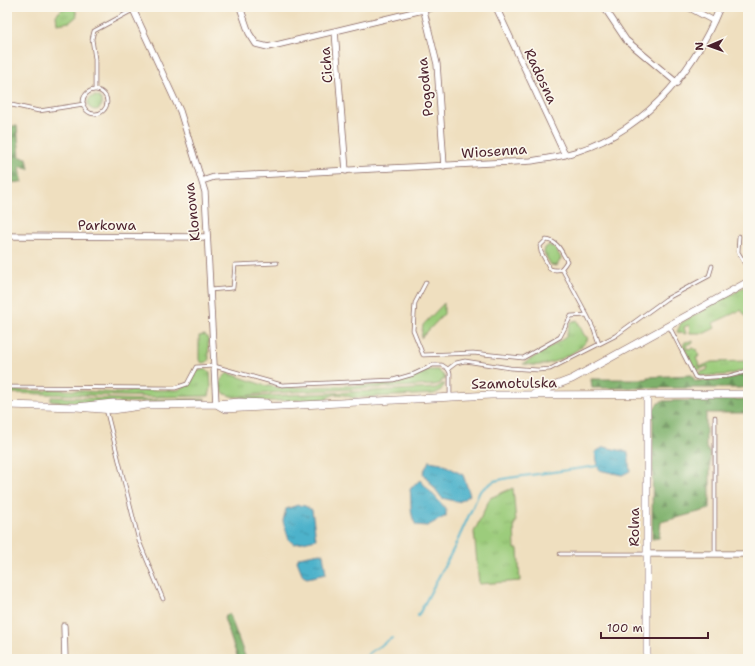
<svg xmlns="http://www.w3.org/2000/svg" width="755" height="666" viewBox="0 0 755 666" font-family="'Shantell Sans',sans-serif">
  <defs>
    <pattern id="grass-tufts" width="24" height="20" patternUnits="userSpaceOnUse"><rect width="24" height="20" fill="#9ccc7b"/><path d="M3 7l-1-3M5 7V3M7 7l1-3M15 17l-1-3M17 17v-4M19 17l1-3" fill="none" stroke="#88af6a"/></pattern>
    <pattern id="forest-firs" width="22" height="20" patternUnits="userSpaceOnUse"><rect width="22" height="20" fill="#7db06b"/><path d="M5 1l3.5 6h-7zM16 11l3.5 6h-7z" fill="#688f58"/></pattern>
    <pattern id="water-ripples" width="26" height="14" patternUnits="userSpaceOnUse"><rect width="26" height="14" fill="#4db2cb"/><path d="M2 4q2-2 4 0t4 0M15 11q2-2 4 0t4 0" fill="none" stroke="#4290a5"/></pattern>
  </defs>
  <rect width="100%" height="100%" fill="#fbf7ec"/>
  <filter id="ink" filterUnits="userSpaceOnUse"><feTurbulence type="fractalNoise" baseFrequency=".025" numOctaves="2"/><feDisplacementMap in="SourceGraphic" scale="8" xChannelSelector="R" yChannelSelector="G"/><feConvolveMatrix kernelMatrix="1 2 1 2 8 2 1 2 1" color-interpolation-filters="sRGB"/></filter>
  <filter id="wash" filterUnits="userSpaceOnUse"><feTurbulence type="fractalNoise" baseFrequency=".012" numOctaves="4" result="noise"/><feDisplacementMap in="SourceGraphic" scale="16" xChannelSelector="R" yChannelSelector="G"/><feGaussianBlur stdDeviation="0.9" result="paint"/><feColorMatrix in="noise" values="0 0 0 0 0 0 0 0 0 0 0 0 0 0 0 0 0 1.4 0 .05"/><feComposite in="paint" operator="in"/></filter>
  <g filter="url(#wash)">
    <rect width="100%" height="100%" fill="#efdfbf"/>
    <path fill="url(#grass-tufts)" stroke="#737653" d="M75,8L77,16L70,22L57,24L56,15L62,9Z
      M88 103a7 7 0 1 1 14 0a7 7 0 1 1-14 0Z
      M549,245L555,248L561,258L557,266L551,265L544,253L545,248Z
      M748,285V319L741,310L713,323L715,328L705,333H690L689,325L684,327L686,334L677,332L681,323Z
      M444,303V314L421,338L423,325Z
      M577,320L584,335L588,338C584,350 552,365 539,365C534,366 528,364 523,364L566,337L570,323Z
      M205,335L208,339L209,359L207,362L202,363L199,360V336Z
      M690,341H693V343L686,345L687,349L693,348L697,350L700,356L696,358L700,367L711,362L748,361V369L727,375L697,376L696,374L707,370L708,366L696,371L683,346L685,342Z
      M205,369L210,373L211,388L209,396L154,397L7,393V390L46,391L48,389L120,393L132,390H178L189,384L197,371Z
      M429,370H438L444,376L445,380H442L441,383L435,385L271,393L234,397L225,394C216,383 221,379 228,373L263,385L282,388L395,384Z
      M443,384H445L440,391L434,394L352,398C345,394 333,392 327,399L272,401L236,400L244,397L436,388Z
      M51,397L149,400L206,399L202,401L80,403L51,401Z
      M513,488L516,523H514L515,549H518L520,581L479,584L474,532L490,498Z"/>
    <path fill="url(#forest-firs)" stroke="#64684b" d="M7,126H17L20,157L27,158L29,169L20,166L22,182L7,183Z
      M748,373V387L739,388H592L591,379H647V377L692,375L695,381L728,379Z
      M748,399V413H706V447L710,454V509L661,522L659,538L652,539L653,411L657,404L663,401Z
      M229,613L246,659H238L224,618Z"/>
    <path fill="url(#water-ripples)" stroke="#4c687b" d="M604,447L628,452L630,471L622,475L599,470L595,452Z
      M429,461L441,463L463,475L470,495L459,502L442,498L423,473Z
      M420,480L446,509V516L427,526L416,525C409,514 412,502 410,489Z
      M298,505L305,506L312,510L316,539L294,544L289,540L283,521L286,509Z
      M320,553L323,554L326,574L307,578L303,576L297,561L299,557Z"/>
    <g fill="none" stroke-linecap="round" stroke-linejoin="round">
      <path stroke="#4db2cb" stroke-width="2" d="M418,616L455,546L480,491L494,481L508,478L598,466
        M365,659L369,653L392,638"/>
    </g>
  </g>
  <g filter="url(#ink)">
    <g fill="none" stroke-linecap="round" stroke-linejoin="round">
      <defs>
        <path id="service" d="M95,90V59L92,39L94,31L133,10
          M83 102a12 12 0 1 1 24 0a12 12 0 1 1-24 0Z
          M7,104L39,111L84,104
          M739,236L738,252L748,269
          M546,240C558,241 561,251 567,261C562,269 560,272 550,269L541,252L540,246Z
          M562,269L587,315
          M426,282L415,303L413,330L423,355L473,353L523,358L560,337L571,316L587,315L594,329L599,344
          M210,290L233,288L235,265L277,263
          M669,326L695,377L698,378L729,376L748,371
          M7,387L175,388L187,384L196,367L214,366L282,385L393,380L414,374L433,365H442L448,369
          M450,397V373L448,369L456,363L465,361L510,368L538,370L550,369L615,336L666,299L709,276L712,266
          M106,409L139,541L163,599
          M715,417V554
          M560,554H647"/>
        <path id="minor" d="M132,7L180,111L205,192L216,404
          M240,7L249,33L256,44L268,47L335,31L346,171
          M423,7L437,64L444,166
          M496,7L565,155
          M604,7L626,40L677,83
          M688,7L714,21
          M335,31L435,7
          M202,181L214,177L531,161C542,159 553,158 564,155C639,137 692,76 720,7
          M7,236L207,237
          M647,554H748
          M64,626L65,659"/>
        <path id="tertiary" d="M535,393L572,379L748,282
          M647,394V659
          M216,404L225,409L491,395L748,394
          M7,405L76,407L113,403L137,404
          M76,407L113,410L147,405L216,404L239,402L267,403"/>
      </defs>
      <use href="#service" stroke="#84625f" stroke-width="4.5"/>
      <use href="#minor" stroke="#84625f" stroke-width="7"/>
      <use href="#tertiary" stroke="#84625f" stroke-width="8"/>
      <use href="#service" stroke="#fff" stroke-width="3"/>
      <use href="#minor" stroke="#fff" stroke-width="5.5"/>
      <use href="#tertiary" stroke="#fff" stroke-width="7"/>
    </g>
  </g>
  <g text-anchor="middle" dominant-baseline="central" stroke-width="3.5" stroke-linejoin="round" paint-order="stroke">
    <g font-size="14" fill="#4a1f2b" stroke="#fbf7ec">
      <text transform="translate(326 65) rotate(-95)">Cicha</text>
      <text transform="translate(541 76) rotate(65)">Radosna</text>
      <text transform="translate(425 87) rotate(-96)">Pogodna</text>
      <text transform="translate(494 151) rotate(-4)">Wiosenna</text>
      <text transform="translate(192 212) rotate(-96)">Klonowa</text>
      <text x="107" y="225">Parkowa</text>
      <text transform="translate(514 383) rotate(-1)">Szamotulska</text>
      <text transform="translate(634 527) rotate(-90)">Rolna</text>
    </g>
  </g>
  <rect width="755" height="666" fill="none" stroke="#fbf7ec" stroke-width="24"/>
  <g transform="translate(709 46) rotate(268)" stroke="#fbf7ec" stroke-width="3" paint-order="stroke">
  <path d="M0-3L7 15L0 10L-7 15Z" fill="#4a1f2b"/>
  <text y="-6" font-size="11" font-weight="bold" text-anchor="middle" fill="#4a1f2b">N</text>
  </g>
  <path d="M601 632v6h107v-6" fill="none" stroke="#4a1f2b" stroke-width="2"/>
  <text x="607" y="632" font-size="12" fill="#4a1f2b" stroke="#fbf7ec" stroke-width="3" paint-order="stroke">100 m</text>
</svg>
